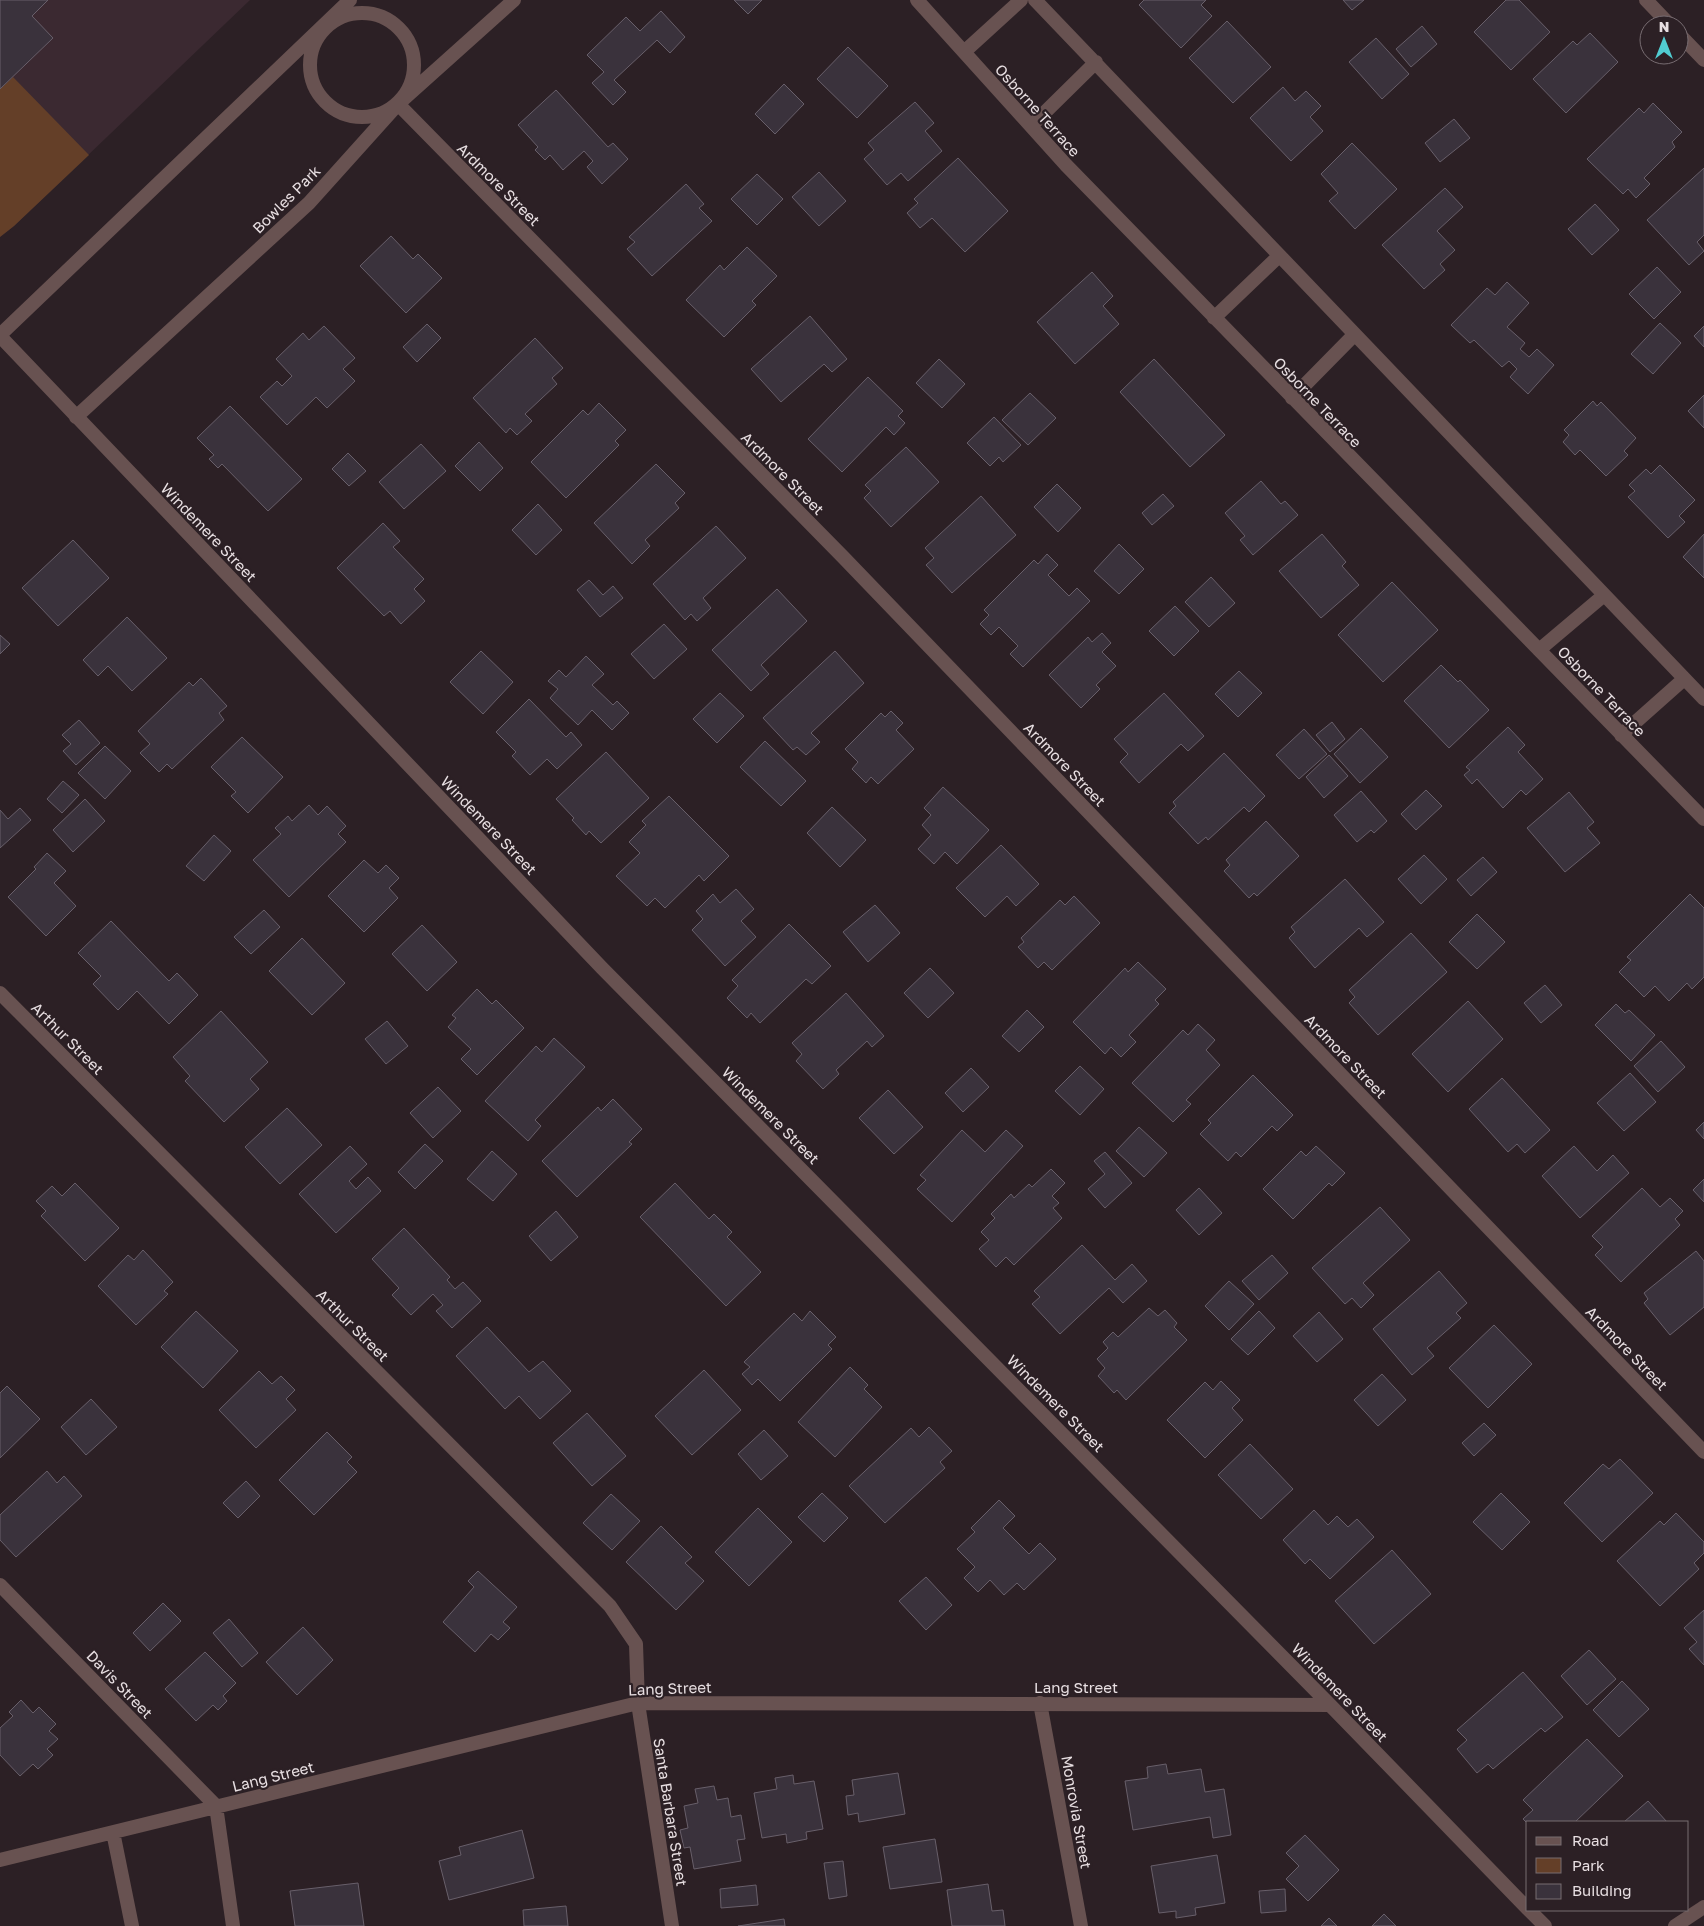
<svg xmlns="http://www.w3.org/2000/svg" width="1704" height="1926" viewBox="0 0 1704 1926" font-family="'Golos Text',sans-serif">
  <rect width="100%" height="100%" fill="#2c2025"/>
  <path fill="#3b2931" d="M0,0H250L14,226L0,237Z"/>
  <path fill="#643f28" d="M13,77L89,155L14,226L0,237V89Z"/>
  <path fill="#3a323c" stroke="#685f6a" d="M0,0H48L32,16L53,38L0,89Z
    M734,0H762L748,14Z
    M1144,0H1206L1201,5L1212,16L1181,48L1139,5Z
    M1343,0H1364L1352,10Z
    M1506,0H1519L1550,32L1511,70L1474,32Z
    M661,11L685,37L670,53L657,40L614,80L626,92L613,105L592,83L604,72L587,55L626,17L640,31Z
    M1227,21L1271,67L1233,103L1189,58Z
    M1422,26L1437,44L1411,67L1396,49Z
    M1590,33L1618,62L1566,113L1533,79L1573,41L1577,45Z
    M1376,38L1409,74L1382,99L1349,62Z
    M848,47L888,86L857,118L817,79Z
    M784,84L804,104L775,134L755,114Z
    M1283,87L1295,101L1306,91L1321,106L1310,117L1323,131L1291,161L1250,118Z
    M556,90L608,147L613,143L628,159L602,184L587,167L593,161L584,151L563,170L550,155L545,160L535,150L538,147L518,125Z
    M915,102L934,123L925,131L942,151L908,181L901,173L887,185L864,159L874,150L868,143Z
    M1653,103L1682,132L1672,142L1675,147L1644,178L1650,184L1636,198L1628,189L1623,194L1587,159L1639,108L1644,113Z
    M1454,119L1470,138L1440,162L1425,143Z
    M1352,143L1397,189L1355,229L1329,201L1338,193L1321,174Z
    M958,158L1008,211L965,252L932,218L920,228L907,213L918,203L914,199Z
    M1704,168V235L1697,242L1704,251L1689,265L1647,220Z
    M819,172L846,201L819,226L792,197Z
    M757,174L783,199L757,225L731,199Z
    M686,184L704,204L699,208L712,221L652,276L627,249L635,242L629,237Z
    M1445,188L1463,207L1437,231L1455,250L1440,264L1445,270L1424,289L1382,245Z
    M1595,204L1619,230L1592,255L1568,229Z
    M391,236L413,259L418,254L442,278L406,313L360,266Z
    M747,247L777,276L752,301L756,305L724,337L686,300L720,265L724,270Z
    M1657,267L1681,292L1654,319L1629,294Z
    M1092,272L1113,296L1103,306L1119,324L1075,364L1037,322Z
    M1507,282L1529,303L1507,327L1525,343L1520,349L1529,357L1537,349L1554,365L1528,394L1510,377L1517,369L1509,361L1502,367L1474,340L1470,343L1451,325L1487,288L1495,295Z
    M810,316L847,359L832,372L824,364L781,402L751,369Z
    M1660,323L1681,343L1653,374L1631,354Z
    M427,324L441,338L417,362L403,347Z
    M324,326L355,358L343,369L355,381L327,408L316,397L287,425L260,397L277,381L282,386L292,376L276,359L303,333L309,340Z
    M1704,326V347L1694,336Z
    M535,338L563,368L552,378L557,384L525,414L532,421L517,435L510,428L506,433L473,398Z
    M939,359L965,384L942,408L916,383Z
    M1154,359L1225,435L1190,467L1120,392Z
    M868,377L903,411L898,416L905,423L894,435L886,427L842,472L808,439Z
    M1030,393L1056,418L1028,445L1002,420Z
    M1704,395V428L1688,411Z
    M1593,401L1597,406L1601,402L1636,438L1624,451L1628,455L1606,476L1580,450L1575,455L1563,442L1569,435L1564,430Z
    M599,403L626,430L615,441L619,445L566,498L531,462L583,410L588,415Z
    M230,406L302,479L268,511L222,464L218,468L209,459L214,455L197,438Z
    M994,417L1021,445L1003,462L999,457L990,466L967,443Z
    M479,442L503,468L480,491L455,466Z
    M421,444L446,471L404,509L379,482Z
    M906,447L939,482L891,527L864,498L871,491L865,485Z
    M348,453L366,471L349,486L332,469Z
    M656,464L685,493L675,503L679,508L645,540L650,546L632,564L594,523Z
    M1660,465L1695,500L1679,516L1685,522L1668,538L1628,497L1635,491L1629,485L1646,469L1651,474Z
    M1261,481L1281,504L1285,501L1298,515L1253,555L1240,540L1245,536L1225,513Z
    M1057,484L1081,508L1058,532L1034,507Z
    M1163,494L1174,506L1152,525L1142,513Z
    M981,496L1016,535L952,593L926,565L934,558L925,548Z
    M538,504L562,530L536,555L512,530Z
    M383,523L400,541L393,547L424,579L414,589L425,601L401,624L390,611L384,616L337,568Z
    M716,526L746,558L703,598L711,608L697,621L691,614L685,620L653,584Z
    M1322,534L1346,562L1342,566L1359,585L1321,618L1279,571Z
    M1704,534V578L1683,557Z
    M73,540L109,578L58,626L22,588Z
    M1119,544L1144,569L1119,594L1094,571Z
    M1047,554L1058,565L1048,575L1069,596L1077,588L1090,601L1023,667L1010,654L1018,646L999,627L991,635L980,624L989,615L984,610L1034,560L1038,564Z
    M1211,577L1235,603L1209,627L1185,602Z
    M589,580L603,595L613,586L623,598L600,617L577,590Z
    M1392,582L1438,630L1383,682L1338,635Z
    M777,589L807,621L761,665L769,674L751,691L712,650Z
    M1175,606L1199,631L1174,656L1149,631Z
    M127,617L167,658L132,691L108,666L98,676L83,660Z
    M664,624L687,649L654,679L631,654Z
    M1102,633L1111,643L1102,652L1116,666L1096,685L1100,689L1081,708L1049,675L1088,637L1092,642Z
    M0,635L10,644L0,654Z
    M481,651L513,682L483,714L450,682Z
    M835,651L864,683L811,733L820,742L806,755L797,747L793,750L763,718Z
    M586,656L604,674L592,685L613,705L617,701L629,713L612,730L592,710L578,725L550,698L558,689L548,681L559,670L566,677Z
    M1441,665L1458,682L1460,680L1489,710L1449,748L1404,701Z
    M1239,671L1262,693L1238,717L1215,694Z
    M201,678L227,706L219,713L224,720L172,769L167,764L159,772L140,753L150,744L138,731L189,682L193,686Z
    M720,693L744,716L717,743L693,719Z
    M1164,693L1204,736L1188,751L1181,744L1139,783L1120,762L1128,754L1114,739Z
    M529,699L566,737L571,732L582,745L557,769L547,759L530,775L512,756L516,752L496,732Z
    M891,711L903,723L896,730L914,749L878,784L871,777L866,783L852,769L858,762L845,749L881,713L885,717Z
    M79,720L100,743L76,765L63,751L71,744L62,735Z
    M1332,722L1345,739L1330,752L1316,735Z
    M1508,727L1525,745L1518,752L1543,779L1526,795L1521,790L1503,808L1477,779L1472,784L1464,775L1470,770L1466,767Z
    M1361,728L1388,757L1360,783L1334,754Z
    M1304,729L1327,754L1299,779L1276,755Z
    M242,737L283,777L248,813L231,796L236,792L211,767Z
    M765,741L806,781L781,806L740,767Z
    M105,746L131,771L105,799L78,773Z
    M606,752L649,798L601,843L589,831L586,835L572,820L574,818L556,799Z
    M1224,753L1265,796L1249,812L1244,807L1208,840L1206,837L1198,844L1169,813L1176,806L1173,802Z
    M1329,755L1348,776L1324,798L1306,777Z
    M63,781L79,795L62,813L47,799Z
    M943,787L989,830L957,864L945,852L934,864L918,849L931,835L922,825L931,815L924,808Z
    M1426,790L1442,806L1416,830L1401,814Z
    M1361,791L1387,821L1374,833L1371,830L1357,842L1334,815Z
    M1569,792L1594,822L1587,828L1600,843L1565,872L1527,828Z
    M669,796L729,856L704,881L699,875L665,908L655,898L647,906L616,876L640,853L629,842L646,825L642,821Z
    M85,799L105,821L73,852L53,830Z
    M309,805L318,815L327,806L346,826L338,834L346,842L289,897L253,860L281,834L275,828L288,816L292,821Z
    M832,807L866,840L840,867L807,833Z
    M20,808L31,820L0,848V810L8,819Z
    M1266,821L1299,856L1257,896L1254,893L1249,898L1224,871L1230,865L1226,860Z
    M214,835L231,851L204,881L186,866Z
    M1001,845L1039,884L1016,906L1007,896L985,917L956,888Z
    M47,853L66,871L54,883L76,906L46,936L8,897L36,869L34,867Z
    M1424,855L1447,879L1421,904L1398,879Z
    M1483,857L1497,872L1471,896L1457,880Z
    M364,860L378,873L386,865L399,878L389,888L398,898L364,932L328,896Z
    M1345,879L1384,922L1367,937L1359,928L1315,968L1289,938L1295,932L1291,927Z
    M736,889L754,909L741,921L756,937L725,966L692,930L703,919L696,911L713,894L720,903Z
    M1690,894L1704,908V977L1692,989L1687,983L1669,1001L1655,986L1644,997L1619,972L1631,960L1627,957Z
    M1074,896L1100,923L1052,970L1044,962L1038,968L1018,947L1024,942L1021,938L1060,900L1065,905Z
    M875,905L900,933L868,962L843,932Z
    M264,910L280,927L251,954L234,937Z
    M1477,914L1505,942L1477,969L1449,942Z
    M111,921L169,981L177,973L198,995L169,1024L137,991L118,1010L93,984L101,976L78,953Z
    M789,924L831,966L812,984L806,979L760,1023L751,1013L747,1018L727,998L738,986L732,980Z
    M422,925L457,962L427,991L392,954Z
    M1411,933L1447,972L1378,1035L1349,1003L1355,997L1349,990Z
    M302,938L345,983L312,1015L269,971Z
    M1138,962L1166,989L1155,1000L1159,1004L1129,1035L1136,1042L1121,1057L1111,1047L1105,1054L1073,1022L1125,968L1128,972Z
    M930,968L954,993L928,1018L904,993Z
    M1545,985L1562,1005L1541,1023L1524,1003Z
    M477,989L492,1004L496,1000L524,1028L477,1075L461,1059L471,1049L448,1027L456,1018L452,1015Z
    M846,993L884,1036L872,1047L867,1041L836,1070L839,1074L823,1089L796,1061L802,1054L792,1043Z
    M1468,1001L1503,1039L1448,1092L1412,1054Z
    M1616,1004L1625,1013L1629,1010L1655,1035L1631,1061L1595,1025Z
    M1027,1010L1044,1027L1019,1052L1002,1036Z
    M221,1011L268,1062L250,1079L259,1089L224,1122L185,1081L190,1076L173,1057Z
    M387,1021L408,1046L386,1064L365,1039Z
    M1198,1024L1215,1040L1206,1050L1220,1065L1186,1100L1191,1104L1173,1122L1132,1083L1183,1030L1188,1035Z
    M554,1038L585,1067L535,1120L541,1126L528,1141L485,1101L536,1046L542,1052Z
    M1661,1041L1685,1067L1658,1092L1634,1066Z
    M1080,1066L1104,1089L1080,1115L1055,1091Z
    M971,1068L989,1087L963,1112L945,1093Z
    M1630,1073L1656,1102L1624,1131L1597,1103Z
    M1253,1075L1293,1115L1277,1131L1272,1126L1241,1157L1236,1152L1228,1161L1200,1134L1211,1123L1208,1120Z
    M1502,1078L1550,1130L1525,1153L1517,1144L1508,1152L1469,1109Z
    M438,1087L461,1111L433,1138L410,1113Z
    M888,1090L923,1127L894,1154L859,1118Z
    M613,1099L642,1129L629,1142L632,1144L577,1197L542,1161L598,1107L601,1111Z
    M287,1108L322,1145L280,1184L245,1147Z
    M1704,1122V1139L1696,1130Z
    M1139,1127L1167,1153L1144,1177L1116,1151Z
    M962,1130L985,1152L1006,1130L1023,1146L952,1222L917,1189L926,1180L920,1175Z
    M425,1144L443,1161L415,1189L398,1172Z
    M350,1146L367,1164L349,1181L356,1189L368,1177L381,1191L336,1233L299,1194Z
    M1316,1146L1345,1173L1332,1186L1329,1183L1293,1219L1263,1189L1301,1151L1306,1156Z
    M1574,1146L1597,1171L1613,1155L1629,1173L1580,1218L1542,1176Z
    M492,1151L517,1174L493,1201L467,1179Z
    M1105,1152L1132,1183L1105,1208L1088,1189L1105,1174L1094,1161Z
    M1051,1169L1065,1183L1052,1196L1059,1203L1053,1208L1062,1218L1014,1265L1006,1257L996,1267L979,1249L989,1240L981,1232L995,1218L991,1214L1011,1194L1014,1198L1029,1184L1032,1187Z
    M1704,1179V1202L1693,1190Z
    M75,1183L119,1228L85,1261L41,1216L46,1211L36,1201L52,1186L62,1196Z
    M675,1183L709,1219L714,1214L732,1232L727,1237L761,1272L726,1306L640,1217Z
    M1199,1188L1222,1213L1199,1235L1176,1210Z
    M1642,1188L1660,1207L1670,1198L1683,1211L1675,1219L1680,1225L1621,1282L1595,1255L1603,1247L1592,1236Z
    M1380,1207L1410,1240L1363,1283L1374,1295L1361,1308L1352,1298L1345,1304L1312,1268Z
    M556,1211L578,1237L551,1261L529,1236Z
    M404,1228L450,1277L447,1280L455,1289L463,1282L481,1301L452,1328L436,1311L443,1305L433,1294L411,1315L392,1295L399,1288L372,1259Z
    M1082,1245L1115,1280L1132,1264L1147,1281L1123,1303L1109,1288L1060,1334L1032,1304L1040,1297L1034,1291Z
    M143,1250L173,1282L164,1291L168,1294L136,1325L98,1286L128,1255L134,1260Z
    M1696,1251L1704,1261V1307L1670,1335L1644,1303L1648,1299L1644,1293Z
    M1272,1255L1288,1273L1259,1300L1242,1281Z
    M1439,1271L1467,1303L1456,1313L1461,1318L1427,1348L1434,1356L1412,1375L1373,1329Z
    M1229,1281L1254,1304L1229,1330L1205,1306Z
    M1149,1308L1158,1316L1165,1310L1177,1323L1174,1327L1187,1340L1126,1400L1117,1390L1114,1393L1098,1376L1105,1368L1097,1359L1108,1348L1103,1342L1113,1332L1118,1337Z
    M196,1311L238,1351L203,1388L161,1347Z
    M810,1311L836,1337L828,1345L832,1349L780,1401L758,1379L752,1385L742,1374L750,1367L744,1362L794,1313L802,1321Z
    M1259,1311L1275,1328L1248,1355L1231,1339Z
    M1319,1312L1343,1339L1317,1362L1293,1336Z
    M1494,1325L1532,1364L1488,1408L1449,1368Z
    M487,1327L529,1372L543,1361L571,1391L540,1419L519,1396L505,1409L456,1356Z
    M850,1367L868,1385L864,1389L882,1407L835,1457L798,1422Z
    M704,1370L741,1410L692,1455L655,1416Z
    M259,1371L272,1384L281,1376L295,1390L286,1399L296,1410L256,1448L219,1410Z
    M1382,1374L1406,1400L1378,1426L1354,1400Z
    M1221,1381L1240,1400L1232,1408L1243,1420L1205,1458L1167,1420L1205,1382L1213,1390Z
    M7,1386L40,1419L0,1458V1393Z
    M91,1399L117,1427L86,1455L61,1427Z
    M587,1413L626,1456L592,1486L553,1443Z
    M1484,1423L1496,1435L1474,1456L1462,1443Z
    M929,1427L952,1451L940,1462L945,1468L885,1523L849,1486L911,1428L919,1437Z
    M764,1430L788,1456L761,1480L738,1454Z
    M327,1432L352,1457L347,1462L357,1472L314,1515L279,1480Z
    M1250,1444L1293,1489L1261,1519L1218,1475Z
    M1620,1459L1653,1493L1602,1542L1564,1503L1603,1464L1609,1469Z
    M47,1471L57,1483L64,1476L82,1496L16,1557L0,1540V1515Z
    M246,1481L260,1496L238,1518L223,1503Z
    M822,1493L848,1518L824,1542L798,1517Z
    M1501,1493L1530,1522L1502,1550L1473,1522Z
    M611,1494L640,1521L612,1550L583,1523Z
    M999,1500L1015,1516L1003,1528L1029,1554L1040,1543L1056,1559L1024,1590L1017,1583L1004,1595L990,1580L978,1592L964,1578L975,1567L957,1549L975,1532L971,1528Z
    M758,1508L792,1542L749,1586L715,1552Z
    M1314,1510L1328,1525L1337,1516L1348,1527L1357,1519L1374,1537L1330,1579L1310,1559L1305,1564L1283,1540Z
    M1676,1513L1704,1542V1553L1694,1563L1699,1569L1660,1606L1617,1561L1660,1521L1664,1525Z
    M661,1526L692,1557L685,1563L704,1581L676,1610L626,1562Z
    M1392,1550L1431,1594L1374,1644L1335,1601Z
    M478,1571L517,1607L503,1622L510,1628L498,1640L491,1634L475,1652L443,1622L474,1587L468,1581Z
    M926,1577L952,1605L926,1630L899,1601Z
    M163,1603L181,1621L150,1651L133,1633Z
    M1704,1610V1665L1689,1649L1697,1642L1684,1628Z
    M229,1619L258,1653L242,1667L213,1633Z
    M303,1627L333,1660L297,1695L266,1662Z
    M1589,1650L1616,1679L1587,1705L1561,1676Z
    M205,1652L236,1683L223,1696L227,1701L218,1710L213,1705L196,1721L165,1689Z
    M1523,1672L1563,1717L1545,1732L1541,1728L1493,1769L1488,1764L1477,1773L1457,1749L1467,1740L1457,1730Z
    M1622,1681L1649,1709L1619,1737L1593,1710Z
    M21,1700L33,1713L39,1707L56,1724L49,1731L58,1739L47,1749L53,1755L38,1769L33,1764L20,1776L0,1755V1728L13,1716L9,1712Z
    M1587,1739L1623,1776L1575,1822H1528V1824L1523,1819L1533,1810L1523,1800Z
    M1166,1764L1168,1774L1201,1769L1205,1792L1224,1789L1231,1835L1213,1838L1210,1817L1133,1830L1125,1781L1148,1778L1147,1767Z
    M898,1773L905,1814L859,1822L858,1813L848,1815L846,1796L854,1795L852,1780Z
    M793,1775L794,1784L814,1781L823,1829L806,1832L807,1839L787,1843L786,1834L762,1838L754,1793L777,1789L775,1778Z
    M714,1786L717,1800L728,1798L731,1817L741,1815L745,1839L737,1840L741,1861L694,1869L690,1847L684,1848L680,1830L688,1828L684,1806L698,1803L695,1789Z
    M1648,1801L1667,1822H1624Z
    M522,1830L534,1878L449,1900L439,1861L461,1855L459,1847Z
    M1305,1835L1339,1870L1308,1901L1286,1879L1299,1866L1286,1853Z
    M935,1839L942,1882L890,1889L883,1847Z
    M1217,1855L1225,1903L1195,1908L1196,1915L1176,1918V1911L1159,1913L1151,1866Z
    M843,1861L847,1896L829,1899L824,1863Z
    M358,1883L364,1926H295L290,1891Z
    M988,1884L992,1911L1003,1910L1005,1926H952L947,1890Z
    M756,1885L758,1905L721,1908L720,1889Z
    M1285,1889L1286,1911L1261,1913L1259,1891Z
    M566,1906L568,1926H524L523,1910Z
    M1384,1914L1396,1926H1372Z
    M1329,1918L1337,1926H1321Z
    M784,1919L785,1926H738Z"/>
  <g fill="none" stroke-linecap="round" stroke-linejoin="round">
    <path stroke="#685251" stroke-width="14" d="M1675,1926L1704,1907"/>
    <path stroke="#685251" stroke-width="14" d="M917,0L1066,165L1704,819
      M1035,0L1704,699
      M1646,0L1670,25
      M310 65a52 52 0 1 1 104 0a52 52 0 1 1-104 0Z
      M1679,34L1704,60
      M964,52L1021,0
      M398,104L844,558L1704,1452
      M1031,126L1096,62
      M1214,318L1279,256
      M0,335L350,0
      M0,336L602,968L1330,1705L1528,1909
      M1292,398L1354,335
      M76,417L309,203L398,104L514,0
      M1539,650L1603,596
      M1621,735L1684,679
      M0,993L610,1606L636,1644L638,1703L672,1926
      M0,1585L216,1806L233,1926
      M1040,1703L1081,1926
      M113,1832L132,1926
      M0,1860L638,1703L1330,1705
      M1529,1910L1545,1926"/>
  </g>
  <g text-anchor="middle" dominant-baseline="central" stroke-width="4.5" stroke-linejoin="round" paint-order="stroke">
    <g font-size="15" fill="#e8dfe2" stroke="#2c2025">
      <text transform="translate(1038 110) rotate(48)">Osborne Terrace</text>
      <text transform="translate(499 184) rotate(45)">Ardmore Street</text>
      <text transform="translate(286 199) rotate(-45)">Bowles Park</text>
      <text transform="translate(1318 402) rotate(46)">Osborne Terrace</text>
      <text transform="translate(783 473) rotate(45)">Ardmore Street</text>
      <text transform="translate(209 532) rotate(46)">Windemere Street</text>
      <text transform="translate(1602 691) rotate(46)">Osborne Terrace</text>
      <text transform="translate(1065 764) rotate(46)">Ardmore Street</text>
      <text transform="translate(489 825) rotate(46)">Windemere Street</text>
      <text transform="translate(68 1038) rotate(45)">Arthur Street</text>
      <text transform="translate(1346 1056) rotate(46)">Ardmore Street</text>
      <text transform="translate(771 1115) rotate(45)">Windemere Street</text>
      <text transform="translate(353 1325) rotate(45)">Arthur Street</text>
      <text transform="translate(1627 1348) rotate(46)">Ardmore Street</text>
      <text transform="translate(1056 1403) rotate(45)">Windemere Street</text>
      <text transform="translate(120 1684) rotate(46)">Davis Street</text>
      <text x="1076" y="1687">Lang Street</text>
      <text transform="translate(670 1688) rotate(-2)">Lang Street</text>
      <text transform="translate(1340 1692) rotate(46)">Windemere Street</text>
      <text transform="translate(273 1776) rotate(-14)">Lang Street</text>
      <text transform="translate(671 1812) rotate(81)">Santa Barbara Street</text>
      <text transform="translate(1077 1812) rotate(80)">Monrovia Street</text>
    </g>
  </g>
  <rect x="1526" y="1821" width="162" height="90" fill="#2c2025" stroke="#776c71"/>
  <rect x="1536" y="1837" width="25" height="8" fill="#685251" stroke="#776c71"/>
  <text x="1572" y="1846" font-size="15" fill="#e8dfe2">Road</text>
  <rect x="1536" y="1858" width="25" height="15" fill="#643f28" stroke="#776c71"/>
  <text x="1572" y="1871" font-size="15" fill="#e8dfe2">Park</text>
  <rect x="1536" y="1884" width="25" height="15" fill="#3a323c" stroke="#776c71"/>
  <text x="1572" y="1896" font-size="15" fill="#e8dfe2">Building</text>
  <g transform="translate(1664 40)"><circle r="24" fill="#2c2025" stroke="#776c71"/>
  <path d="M0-4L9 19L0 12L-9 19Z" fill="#51ccd1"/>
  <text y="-8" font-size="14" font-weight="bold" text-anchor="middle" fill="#e8dfe2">N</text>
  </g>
</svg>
